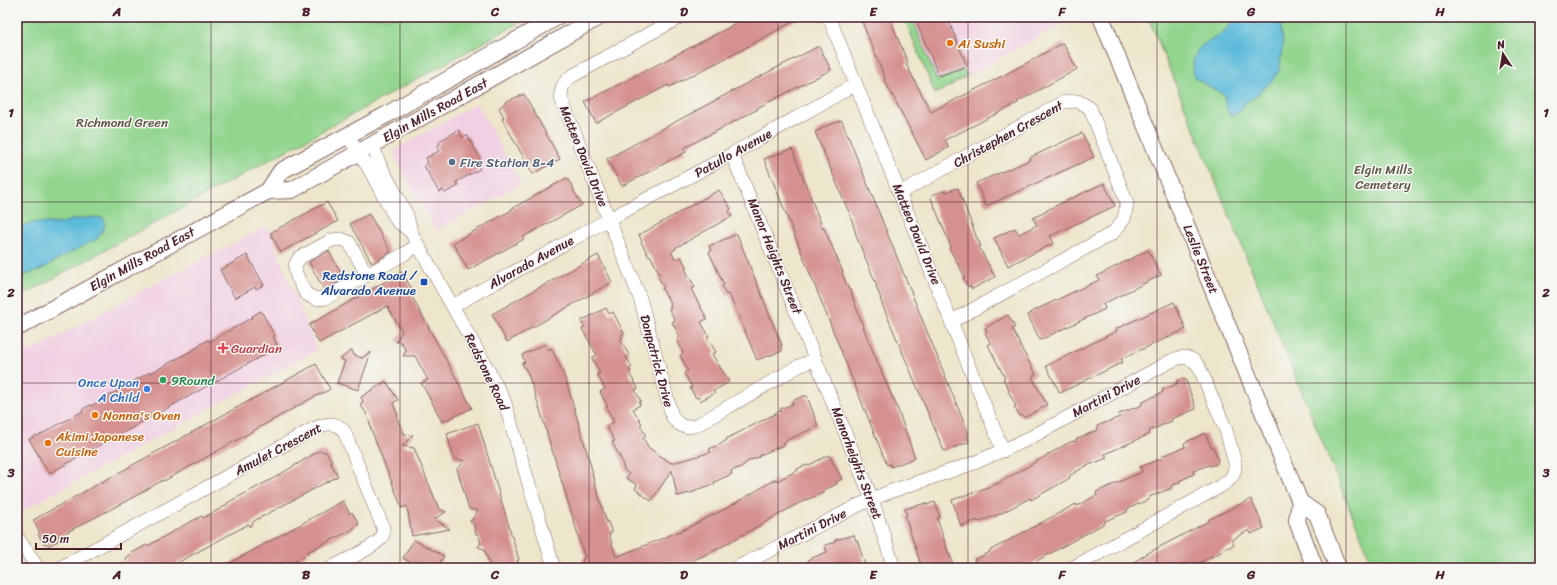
<svg xmlns="http://www.w3.org/2000/svg" width="1557" height="585" viewBox="0 0 1557 585" font-family="Sriracha,sans-serif">
  <rect width="100%" height="100%" fill="#f6f6f2"/>
  <filter id="ink" filterUnits="userSpaceOnUse"><feTurbulence type="fractalNoise" baseFrequency=".025" numOctaves="2"/><feDisplacementMap in="SourceGraphic" scale="8" xChannelSelector="R" yChannelSelector="G"/><feConvolveMatrix kernelMatrix="1 2 1 2 8 2 1 2 1" color-interpolation-filters="sRGB"/></filter>
  <filter id="wash" filterUnits="userSpaceOnUse"><feTurbulence type="fractalNoise" baseFrequency=".012" numOctaves="4" result="noise"/><feDisplacementMap in="SourceGraphic" scale="16" xChannelSelector="R" yChannelSelector="G"/><feGaussianBlur stdDeviation="0.9" result="paint"/><feColorMatrix in="noise" values="0 0 0 0 0 0 0 0 0 0 0 0 0 0 0 0 0 1.4 0 .05"/><feComposite in="paint" operator="in"/></filter>
  <g filter="url(#wash)">
    <rect width="100%" height="100%" fill="#ede6cb"/>
    <path fill="#f1d0e3" d="M904,17H1074L935,94Z
      M477,103L521,184L437,230L427,215L394,155L396,149Z
      M267,226L317,350L20,512L17,507V356L39,347L145,289Z"/>
    <path fill="#91d58e" stroke="#6e7a5c" d="M17,17H530L25,294L17,276Z
      M904,17H912L937,80L964,69L967,76L935,94Z
      M1148,17H1540V568H1374Z"/>
    <path fill="#5bbbda" stroke="#526d82" d="M1236,17H1280L1283,44L1279,71L1269,84L1253,98L1245,103L1239,112L1231,116L1227,110L1224,95L1195,78C1191,66 1193,52 1204,44C1209,41 1214,39 1218,36C1225,31 1231,24 1236,17Z
      M97,217L104,219L105,227L97,239L62,257L42,269L25,275L17,271V232L24,225L37,222L59,224L75,219Z"/>
    <g id="blocks">
      <path fill="#d5918f" d="M746,17H801L738,52L669,87L668,85L596,123L585,102L730,27V26Z
        M860,17H889L908,63L906,64L931,112L1012,71L1063,43L1077,69L1017,102L1018,103L945,140L949,147L926,160L884,79L885,78Z
        M914,17H947L967,66L939,76Z
        M819,46L831,70L757,108L758,109L684,148L686,152L622,186L607,159L751,81Z
        M524,94L560,159L533,174L502,119L504,117L499,108L507,101Z
        M840,121H842L850,141L969,435L967,436L969,442L944,451L880,299H881L876,286H877L857,238L851,217L815,132L822,129L821,128Z
        M459,130L462,137L467,135L481,160L476,163L480,169L456,182L458,186L445,193L443,190L439,192L424,166L428,163L426,158L439,151L436,146L440,144L439,141Z
        M1082,133L1094,157L986,206L976,183L1030,160L1029,158Z
        M792,149L823,229L824,228L843,272L842,273L849,290H850L867,337L893,399H894L915,458L891,467L890,464L887,465L764,159Z
        M567,178L574,189L573,190L582,205L523,237L524,239L468,270L453,243L512,210L511,209Z
        M1104,183L1115,206L1050,236L1054,243L1008,266L994,238L1015,228L1019,234L1037,225L1033,218L1047,211V210Z
        M958,188L976,236L981,246L979,247L995,277L972,289L970,286L968,287L963,278L965,277L949,248L951,247L931,198L932,195L943,191L946,192Z
        M719,190L731,209L729,211L732,216L675,248L676,249L671,252L675,259L681,257L687,268L685,269L695,287L691,289L707,319L701,322L709,336L707,338L716,352L712,354L729,382L713,391L715,393L700,401L698,397L696,398L690,388L692,387L684,373L688,371L680,355L683,353L677,339L680,337L672,322L675,320L669,309L671,308L670,305L671,304L662,289L664,288L658,277L660,275L650,255H648L641,242L642,241L639,235Z
        M327,202L338,221L281,252L270,233Z
        M369,214L391,252L372,263L350,224Z
        M737,234L782,346H780L782,351L757,360L729,294L726,295L722,286L724,285L709,252L711,251L709,246Z
        M1148,250L1161,275L1103,304L1105,309L1040,340L1028,315L1032,313L1031,312L1099,280L1097,276Z
        M329,251L344,279L324,290L309,262Z
        M247,255L264,285L256,289L255,287L235,298L220,270Z
        M598,255L612,282L507,342L492,314Z
        M402,272L413,291L410,293L472,408L442,422L432,402L421,383L428,380L415,356H403L406,351L401,342H396L402,331L387,306L319,343L309,325Z
        M1174,302L1186,329L1121,359L1123,362L1060,393L1046,366L1117,331L1116,329Z
        M606,308L609,314L613,312L624,333L621,335L623,338L620,339L629,355L626,357L632,367L629,369L631,372L629,373L638,388L635,390L641,401L639,402L640,405L633,409L642,424L640,425L646,436L643,438L649,448L671,463L688,459L711,452L709,449L721,444L727,440L726,439L775,414V413L781,411L780,409L793,404L792,401L803,396H807L818,426L785,441L784,445L760,455L759,457L748,461L741,467L731,471L732,474L714,482L715,484L695,490V492L677,496L672,470L651,501L635,489L637,485L626,478L629,474L624,470L622,461L612,442L615,441L606,426L614,422L606,407L608,406L600,392L605,389L597,374L600,373L592,358L597,355L582,329L585,327L581,321Z
        M261,311L275,336H273L278,347L50,473L48,472L29,439L37,435L38,436L83,411L82,410L90,405L91,406L150,372L151,373L200,346L199,345L208,340L209,342L253,317L252,316Z
        M1008,315L1015,327L1012,329L1020,344H1019L1036,374L1032,377L1047,405L1024,418L1022,415L1020,416L1014,407L1016,406L1008,391L1009,390L1003,379L1005,378L988,345L991,343L985,333L987,331L985,328L987,327Z
        M545,344L548,350L551,348L562,370L567,384L593,473H592L594,481L607,523L608,522L612,533L609,534L616,557L683,530L727,508L776,479L777,481L798,470L797,469L806,465L807,466L829,455L842,479L836,482L837,484L824,490L825,492L799,503L714,551L676,568H584L582,559L585,558L537,400L528,374L522,363L525,362L522,355Z
        M352,350L354,355L362,358L371,352L358,390L337,383L345,361L340,359Z
        M316,364L330,389L327,391L312,398L171,477L164,481L163,480L132,498L56,538L58,541L50,545L43,543L38,534L40,533L33,520Z
        M1183,379L1186,380L1196,409L1171,419L1172,421L1149,431L1150,434L1105,454L1107,458L1086,466L1069,476L1070,478L1031,500L1030,498L1000,514L978,522L977,520L961,526L952,500L999,483L1070,442L1076,441V439L1098,430L1097,426L1120,417L1119,414L1142,405L1141,403L1163,392L1162,390L1177,384L1176,381Z
        M386,381L398,400L393,403L398,416L397,418L400,426L402,427L404,434L413,435L402,446L414,448L439,509L446,512L434,519L450,529L412,536L407,506L402,508L379,450L370,426H371L366,413L360,404L363,402L361,397Z
        M478,423L519,560L517,561L518,565L509,568H491L484,549L478,547L481,543L478,534H476L474,524L470,522L478,511L469,509L457,469L465,461L454,459L447,434Z
        M1205,433L1211,447H1213L1218,459L1217,464L1210,466L1209,465L1193,471L1194,474L1179,481L1180,482L1171,486L1172,488L1149,497L1150,499L1127,509V512L1105,521V523L1024,568H978L974,560L990,552L989,551L1076,504L1077,506L1097,495L1096,492L1142,472L1140,467L1163,458L1162,456L1185,447L1184,443Z
        M319,451L326,452L332,461L330,462L338,476L254,521L250,527L249,524L168,568H113L127,560L126,558L132,553L147,545L148,546L186,524L202,516L203,518L227,505V503L274,478Z
        M1251,499L1264,528L1251,534L1249,530L1232,540L1234,545L1220,551L1221,552L1189,568H1138L1134,562L1148,553L1209,521L1208,520Z
        M343,501L350,514L352,512L359,524L353,528L354,529L307,552L308,554L284,567L283,565L275,568H221Z
        M935,502L940,517L937,518L949,555H950L954,568H922L905,516L907,515L905,509L926,503V505Z
        M854,535L856,541L857,540L866,568H793L809,561V559L827,552L825,545L834,543L835,540Z
        M414,540L444,556L437,568H420L403,558Z"/>
    </g>
  </g>
  <g filter="url(#ink)">
    <use href="#blocks" fill-opacity="0" stroke="#836563" stroke-width="1"/>
    <g fill="none" stroke-linecap="round" stroke-linejoin="round">
      <defs>
        <path id="minor" d="M680,17L572,76C563,82 561,88 561,98L640,298L672,416C678,426 686,429 697,425L799,366L816,359
          M829,17L1003,451
          M347,135L368,167L397,221L411,232
          M373,144L378,161L407,215L411,232L418,245L485,364L504,400L554,568
          M732,154L872,499L894,568
          M900,193L1064,102L1078,101L1090,108L1127,203L1124,219L1113,233L952,321
          M367,275L349,242L341,239L332,240L299,258L295,266L296,274L306,294L316,299L326,298L367,275L404,254L418,245
          M453,306L609,219L732,154L856,84
          M17,537L38,568
          M60,568L313,429C325,424 335,420 344,431L380,520C382,524 384,531 383,535C379,546 341,562 331,568
          M736,568L859,505L889,492L974,463L1024,441L1173,360C1184,355 1193,357 1199,367L1226,430L1235,463C1236,476 1229,481 1219,487L1072,568"/>
        <path id="major" d="M1101,17L1300,502L1297,521L1315,568
          M268,191L281,171L386,115L557,17
          M17,328L268,191L292,190L599,17
          M1300,502L1317,514L1338,568"/>
      </defs>
      <use href="#minor" stroke="#836563" stroke-width="14"/>
      <use href="#major" stroke="#836563" stroke-width="18"/>
      <use href="#minor" stroke="#fff" stroke-width="13"/>
      <use href="#major" stroke="#fff" stroke-width="16"/>
    </g>
  </g>
  <path fill="none" stroke="#4a1f2b" stroke-width="1" stroke-opacity="0.55" d="M211,17V568M400,17V568M589,17V568M778,17V568M968,17V568M1157,17V568M1346,17V568M17,202H1540M17,383H1540"/>
  <g fill="#e8710a" stroke="#f6f6f2" stroke-width="1.5">
    <circle cx="950" cy="43" r="4"/>
    <circle cx="95" cy="415" r="4"/>
    <circle cx="48" cy="443" r="4"/>
  </g>
  <circle fill="#5c6f8a" stroke="#f6f6f2" stroke-width="1.5" cx="452" cy="162" r="4"/>
  <rect fill="#1a4fb4" stroke="#f6f6f2" stroke-width="1.5" x="420" y="278" width="8" height="8" rx="2"/>
  <path fill="#e0444e" stroke="#f6f6f2" stroke-width="1.5" d="M221 342h4v4h4v4h-4v4h-4v-4h-4v-4h4z"/>
  <circle fill="#2e9e5b" stroke="#f6f6f2" stroke-width="1.5" cx="163" cy="380" r="4"/>
  <circle fill="#3f7fe0" stroke="#f6f6f2" stroke-width="1.5" cx="147" cy="389" r="4"/>
  <g text-anchor="middle" dominant-baseline="central" stroke-width="3" stroke-linejoin="round" paint-order="stroke">
    <g font-size="13" fill="#c56008" stroke="#f6f6f2" text-anchor="start">
      <text x="958" y="43">Ai Sushi</text>
      <text x="103" y="415">Nonna's Oven</text>
      <text x="56" y="436">Akimi Japanese<tspan x="56" dy="15">Cuisine</tspan></text>
    </g>
    <g font-size="13" fill="#4a1f2b" stroke="#f6f6f2">
      <text transform="translate(435 110) rotate(-29)">Elgin Mills Road East</text>
      <text transform="translate(1008 134) rotate(-29)">Christephen Crescent</text>
      <text transform="translate(733 153) rotate(-29)">Patullo Avenue</text>
      <text transform="translate(584 156) rotate(68)">Matteo David Drive</text>
      <text transform="translate(917 234) rotate(68)">Matteo David Drive</text>
      <text transform="translate(775 256) rotate(68)">Manor Heights Street</text>
      <text transform="translate(142 259) rotate(-29)">Elgin Mills Road East</text>
      <text transform="translate(1201 259) rotate(68)">Leslie Street</text>
      <text transform="translate(531 262) rotate(-29)">Alvarado Avenue</text>
      <text transform="translate(657 361) rotate(75)">Danpatrick Drive</text>
      <text transform="translate(487 372) rotate(64)">Redstone Road</text>
      <text transform="translate(1106 396) rotate(-28)">Martini Drive</text>
      <text transform="translate(278 449) rotate(-28)">Amulet Crescent</text>
      <text transform="translate(857 463) rotate(69)">Manorheights Street</text>
      <text transform="translate(812 529) rotate(-27)">Martini Drive</text>
    </g>
    <g font-size="13" fill="#5f5649" stroke="#f6f6f2">
      <text x="122" y="122">Richmond Green</text>
      <text x="1383" y="169">Elgin Mills<tspan x="1383" dy="15">Cemetery</tspan></text>
    </g>
    <g font-size="13" fill="#4e5e75" stroke="#f6f6f2" text-anchor="start">
      <text x="460" y="162">Fire Station 8-4</text>
    </g>
    <g font-size="13" fill="#164399" stroke="#f6f6f2" text-anchor="end">
      <text x="416" y="275">Redstone Road /<tspan x="416" dy="15">Alvarado Avenue</tspan></text>
    </g>
    <g font-size="13" fill="#be3a42" stroke="#f6f6f2" text-anchor="start">
      <text x="231" y="348">Guardian</text>
    </g>
    <g font-size="13" fill="#27864d" stroke="#f6f6f2" text-anchor="start">
      <text x="171" y="380">9Round</text>
    </g>
    <g font-size="13" fill="#366cbe" stroke="#f6f6f2" text-anchor="end">
      <text x="139" y="382">Once Upon<tspan x="139" dy="15">A Child</tspan></text>
    </g>
  </g>
  <rect width="1557" height="585" fill="none" stroke="#f6f6f2" stroke-width="44"/>
  <g transform="translate(1503 54) rotate(348)" stroke="#f6f6f2" stroke-width="3" paint-order="stroke">
  <path d="M0-3L7 15L0 10L-7 15Z" fill="#4a1f2b"/>
  <text y="-6" font-size="11" font-weight="bold" text-anchor="middle" fill="#4a1f2b">N</text>
  </g>
  <path d="M36 543v6h85v-6" fill="none" stroke="#4a1f2b" stroke-width="2"/>
  <text x="42" y="543" font-size="12" fill="#4a1f2b" stroke="#f6f6f2" stroke-width="3" paint-order="stroke">50 m</text>
  <rect x="22" y="22" width="1513" height="541" fill="none" stroke="#4a1f2b" stroke-width="1.5"/>
  <g font-size="13" text-anchor="middle" font-weight="bold" fill="#4a1f2b">
    <text x="117" y="16">A</text>
    <text x="306" y="16">B</text>
    <text x="495" y="16">C</text>
    <text x="684" y="16">D</text>
    <text x="873" y="16">E</text>
    <text x="1062" y="16">F</text>
    <text x="1251" y="16">G</text>
    <text x="1440" y="16">H</text>
    <text x="11" y="117">1</text>
    <text x="1546" y="117">1</text>
    <text x="11" y="297">2</text>
    <text x="1546" y="297">2</text>
    <text x="11" y="477">3</text>
    <text x="1546" y="477">3</text>
    <text x="117" y="579">A</text>
    <text x="306" y="579">B</text>
    <text x="495" y="579">C</text>
    <text x="684" y="579">D</text>
    <text x="873" y="579">E</text>
    <text x="1062" y="579">F</text>
    <text x="1251" y="579">G</text>
    <text x="1440" y="579">H</text>
  </g>
</svg>
